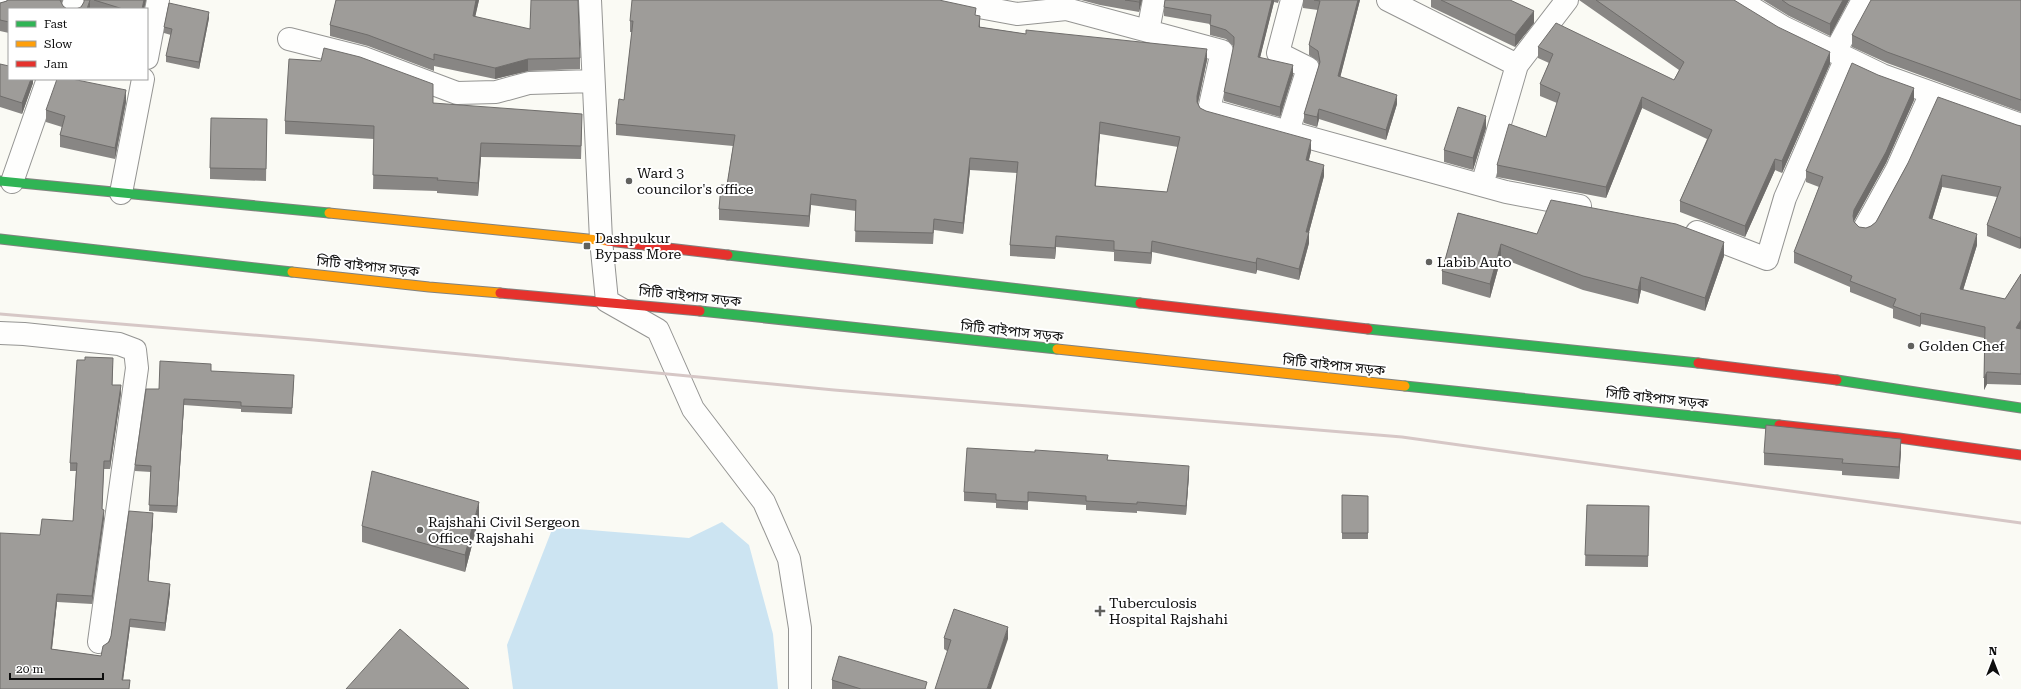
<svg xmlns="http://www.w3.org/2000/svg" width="2021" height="689" viewBox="0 0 2021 689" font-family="'Roboto Serif','Noto Sans Bengali',serif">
  <rect width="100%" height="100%" fill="#fafaf4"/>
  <path fill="#cce4f2" d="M722,522L749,545L773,634L778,689H513L507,645L553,527L689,538Z"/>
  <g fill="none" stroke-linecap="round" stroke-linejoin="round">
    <defs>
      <path id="street" d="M590,0L601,240L607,301L658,330L693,409L764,502L789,559L800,628V689
        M941,0L1017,14L1066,9L1222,51L1209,110L1506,192L1580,206
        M1388,0L1517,65L1567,0
        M1739,0L1783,27L1882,75L2021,125
        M0,2L1,0
        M72,9L75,0
        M1148,31L1154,0
        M289,39L364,58L457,93L496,92L529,83L593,81
        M1835,52L1863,0
        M147,58L158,0
        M1288,132L1308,68L1278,53L1292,0
        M12,182L48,79
        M1482,185L1517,65
        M121,193L143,79
        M1865,227L1897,169L1931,93
        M1697,232L1767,259L1785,198L1846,58
        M0,333L24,334L119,344L135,350L137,368L99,642"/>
      <path id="fast" d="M0,181L329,213
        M0,239L292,272
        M728,255L1140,303
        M700,311L1057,349
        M1368,329L1698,363
        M1837,380L2021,408
        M1405,386L1779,425"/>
      <path id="slow" d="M329,213L608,241
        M292,272L429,287L500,293
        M1057,349L1405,386"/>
      <path id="jam" d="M608,241L728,255
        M500,293L700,311
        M1140,303L1368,329
        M1698,363L1837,380
        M1779,425L1899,438L2021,455"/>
    </defs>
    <use href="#street" stroke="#949492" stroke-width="24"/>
    <use href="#fast" stroke="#82827f" stroke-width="11"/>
    <use href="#slow" stroke="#82827f" stroke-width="11"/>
    <use href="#jam" stroke="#82827f" stroke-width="11"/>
    <use href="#street" stroke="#fefefd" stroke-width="22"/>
    <use href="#fast" stroke="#30b455" stroke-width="9"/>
    <use href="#slow" stroke="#ff9f0a" stroke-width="9"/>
    <use href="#jam" stroke="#e5322d" stroke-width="9"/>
    <path stroke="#d6c7c6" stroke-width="3" d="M0,314L314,340L834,390L1402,437L2021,523"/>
  </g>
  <path fill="#888684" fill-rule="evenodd" d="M7,0H63L61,3L9,9V33L0,31V3L7,1Z
    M84,0H146L144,9H76L81,7L84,2Z
    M336,0H479L475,16L580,58V69L528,71L495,79L434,66V71L368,46L330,36V25Z
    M1081,0H1142L1139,12L1100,5Z
    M1165,0H1279L1278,3L1274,2L1260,57L1293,75L1280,117L1224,101V92L1234,47L1226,39L1210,35V24L1164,16V7Z
    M1303,0H1360L1340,77L1397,104L1386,140L1319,119L1317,127L1304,123V114L1319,65L1318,61L1309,55V45L1318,10L1303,8Z
    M1431,0H1510L1534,23L1515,47L1431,7Z
    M1579,0H1734L1830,64L1782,173L1775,170L1745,237L1680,212V201L1707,139L1642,108L1606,198L1497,177V165L1546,137L1557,103L1540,96V84L1549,63L1538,58V47L1674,80L1679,70Z
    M1763,0H1849L1830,36L1789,16Z
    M2021,0V112L1887,63L1852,47V35Z
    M976,16L980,27L1026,34L1207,60L1198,103L1200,108L1206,111L1311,151L1309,160L1324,176L1309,232V243L1299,280L1257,270L1256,274L1152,252L1151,264L1114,261V252L1056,247L1055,259L1010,256V245L1017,173L970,170L963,234L934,230L933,244L855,242L856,211L811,205L809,227L719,220V209L727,185L733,146L616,135V124L624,100L632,32H630V21ZM1100,134L1178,147L1167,192L1095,186Z
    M209,18L199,69L166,62V56L171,35L164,33V27Z
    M0,64L33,79V83L22,114L0,107Z
    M1914,100L1886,163L1854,221L1859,227L1866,228L1871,226L1876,222L1908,163L2017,125L2021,126L2020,249L1987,236V225L1997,197L1942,187L1932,219L1977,245L1963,290L2005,299L2021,274V385L1987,384L1984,390V338L1921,324L1920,327L1893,318V309L1850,292V287L1794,263V252L1819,187L1806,182V171Z
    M126,102L115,159L60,147V135L62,127L46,122V110Z
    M433,103L582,127L581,159L481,157L478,196L437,193V191L373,189L374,139L285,134V121Z
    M267,119L266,181L210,179V168Z
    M1486,128L1473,170L1444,162V150Z
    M1458,213L1537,234L1724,256L1705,311L1641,290L1638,304L1583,290L1501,258L1490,298L1442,284V271Z
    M85,360L113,366L112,385L121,393L110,469H104L102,509L104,518L92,604L57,602L52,649L101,656L111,636L153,521L148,582L170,593L165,631L130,627L123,680L0,689L40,535L73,521L76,471H70V463Z
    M211,371L294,381L292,414L241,412V409L184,405L177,513L149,511L151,472L135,471V465L159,389Z
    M1901,451L1899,479L1842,475V471L1764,465V453Z
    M1108,460L1189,475L1186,515L1137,511V513L1086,510V505L1028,501V510L996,508V503L964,501V492Z
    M1342,495L1368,496V539H1342Z
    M1587,505L1649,506L1648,567L1585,566Z
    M479,518L465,572L362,542V526Z
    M944,638L1008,639L947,651L944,649Z
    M832,680L927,689H832Z"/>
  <path fill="#6f6d6b" d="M90,0V9H87Z
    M144,0H146L144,9H142Z
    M476,0H479L473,27V16Z
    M1140,0H1142L1139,12V2Z
    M1272,0H1274V2L1258,66V57Z
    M1358,0H1360L1338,86V76Z
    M1843,0H1849L1830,36V24Z
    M1534,11V23L1515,47V35Z
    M209,12V18L199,69V62Z
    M980,16V28L979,27Z
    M1207,49V60L1197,107V96Z
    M1830,52V64L1782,173V161Z
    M528,59V71L495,79V68Z
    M1293,65V75L1280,117V107Z
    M31,79H33V83L22,114V103Z
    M1914,88V100L1886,163L1854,221L1853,216L1854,210Z
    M126,90V102L115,159V148Z
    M1397,95V104L1386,140V130Z
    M1642,97V108L1606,198V187Z
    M1319,109V119L1317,127V117Z
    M1486,116V128L1473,170V158Z
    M1100,122V134L1095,197V186Z
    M1311,140V151L1306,171V160Z
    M481,143V157L478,196V183Z
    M970,158V170L963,234V223Z
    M1775,159V170L1745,237V226Z
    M1324,165V176L1309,232V243L1299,280V269L1306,232Z
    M1942,175V187L1929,230V218Z
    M811,194V205L809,227V216Z
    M1977,234V245L1960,300V289Z
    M1056,236V247L1055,259V248Z
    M2021,236V248L2020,249V238Z
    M1152,241V252L1151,264V253Z
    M1724,242V256L1705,311V298Z
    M1501,244V258L1490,298V284Z
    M1257,258V270L1256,274V263Z
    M1641,277V290L1638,304V290Z
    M1921,313V324L1920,327V316Z
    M2021,320V332L2016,328Z
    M113,358V366L112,393V385Z
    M1987,372V384L1984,390V378Z
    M121,385V393L110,469V461Z
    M184,399V405L177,513V506Z
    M1901,439V451L1899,479V467Z
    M1189,466V475L1186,515V506Z
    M479,502V518L465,572V555Z
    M104,510V518L92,604V596Z
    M153,513V521L148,589V581Z
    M170,584V593L165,631V623Z
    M57,594V602L51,657V649Z
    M130,619V627L122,688V680Z
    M1008,627V639L991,689H987Z"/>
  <path fill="#9e9c99" stroke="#6f6d6b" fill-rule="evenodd" d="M7,0H60L63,6L67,9H9V22L0,20V3L7,1Z
    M84,0H90L87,9H76L81,7L84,2Z
    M94,0H144L142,9H123Z
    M336,0H476L473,16L530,29L531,0H578L580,58L528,59L495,68L434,54V60L368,35L330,25Z
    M632,0H939L976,8L975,15L980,16L979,27L1026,34V30L1207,49L1197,96V102L1200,108L1206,111L1311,140L1306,160L1324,165L1306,232H1309L1299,269L1257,258L1256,263L1152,241L1151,253L1114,250V241L1056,236L1055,248L1010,245L1018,162L970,158L963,223L934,219L933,233L855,231L856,200L811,194L809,216L719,209L721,185H727L735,135L616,124L619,99L624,100L633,21H630ZM1100,122L1180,137L1167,192L1095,186Z
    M1125,0H1140L1139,2Z
    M1165,0H1272L1258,57L1293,65L1280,107L1224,92L1234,44V37L1226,30L1210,25L1211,15L1164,7Z
    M1314,0H1358L1338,76L1397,95L1386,130L1319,109L1317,117L1304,114L1320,62L1318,51L1309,45L1320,1Z
    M1441,0H1510L1534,11L1515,35Z
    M1596,0H1734L1778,27L1830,52L1782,161L1775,159L1745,226L1680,201L1712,130L1642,97L1606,187L1497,165L1509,124L1546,137L1560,93L1540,84L1553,54L1538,47L1556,23L1674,80L1684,62Z
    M1782,0H1843L1830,24L1789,5Z
    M1871,0H2021V100L1887,52L1852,35Z
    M169,3L209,12L199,62L166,56L172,29L164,27Z
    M324,48L360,57L433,84V103L582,114L581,146L481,143L478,183L437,180L438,178L373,175L374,126L285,121L289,59L321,61Z
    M1852,63L1878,75L1914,88L1886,152L1854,210L1853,216L1854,222L1859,227L1866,228L1871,226L1876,222L1908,163L1938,97L2017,125L2021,126V236L2020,238L1987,225L2001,187L1942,175L1929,218L1977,234L1960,289L2005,299L2021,274V320L2016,328L2021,329V374L1987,372L1984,378L1985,327L1921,313L1920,316L1893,306L1896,299L1850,281L1852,276L1794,252L1823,177L1806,171Z
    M0,64L9,66V79H31L22,103L0,96Z
    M57,79H72L126,90L115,148L60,135L65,116L46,110Z
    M1458,107L1486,116L1473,158L1444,150Z
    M211,118L267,119L266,169L210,168Z
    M1551,200L1676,224L1724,242L1705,298L1641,277L1638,290L1583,276L1501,244L1490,284L1442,271L1458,213L1537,234Z
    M85,357L113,358L112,385H121L110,461H104L102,509L104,510L92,596L57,594L51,649L101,656L103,646L109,642L111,636L129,511L153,513L148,581L170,584L165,623L130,619L122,680H130L129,689H0V533L40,535L42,519L73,521L77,463H70L77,360H85Z
    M160,361L211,364V371L294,375L292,408L241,406V402L184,399L177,506L149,505L151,466L135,465L146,389H159Z
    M1766,425L1901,439L1899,467L1842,463L1843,459L1764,453Z
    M967,448L1035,452V450L1108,455L1107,460L1189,466L1186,506L1137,502V504L1086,501V496L1028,492V502L996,500V494L964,492Z
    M372,471L479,502L465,555L362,526Z
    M1342,495L1368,496V533H1342Z
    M1587,505L1649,506L1648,556L1585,555Z
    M954,609L1008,627L987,689H935L951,640L944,638Z
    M400,629L469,689H346Z
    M839,656L927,682L925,689H861L832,680Z"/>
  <g fill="#61615e" stroke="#fff" stroke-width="1.5">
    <circle cx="629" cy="181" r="4"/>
    <rect x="583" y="242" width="8" height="8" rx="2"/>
    <circle cx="1429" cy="262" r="4"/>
    <circle cx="1911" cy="346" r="4"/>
    <circle cx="420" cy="530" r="4"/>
    <path d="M1098 605h4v4h4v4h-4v4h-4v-4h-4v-4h4z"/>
  </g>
  <g text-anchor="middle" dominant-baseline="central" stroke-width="4" stroke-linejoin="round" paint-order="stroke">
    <g font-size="14" fill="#0e0e0e" stroke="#fff" text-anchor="start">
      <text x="637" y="173">Ward 3<tspan x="637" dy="16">councilor's office</tspan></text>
      <text x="595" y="238">Dashpukur<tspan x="595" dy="16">Bypass More</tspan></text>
      <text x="1437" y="262">Labib Auto</text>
      <text x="1919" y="346">Golden Chef</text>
      <text x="428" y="522">Rajshahi Civil Sergeon<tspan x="428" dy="16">Office, Rajshahi</tspan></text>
      <text x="1109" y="603">Tuberculosis<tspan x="1109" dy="16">Hospital Rajshahi</tspan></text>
    </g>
    <g font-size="14" fill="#0e0e0e" stroke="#fff">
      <text transform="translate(368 266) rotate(6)">সিটি বাইপাস সড়ক</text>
      <text transform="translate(690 296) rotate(6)">সিটি বাইপাস সড়ক</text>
      <text transform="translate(1012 331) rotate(6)">সিটি বাইপাস সড়ক</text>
      <text transform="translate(1334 365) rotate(6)">সিটি বাইপাস সড়ক</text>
      <text transform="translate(1657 398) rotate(6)">সিটি বাইপাস সড়ক</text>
    </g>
  </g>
  <rect x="8" y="8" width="140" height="72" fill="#ffffff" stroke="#9f9f9f"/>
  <rect x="16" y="21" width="20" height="6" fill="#30b455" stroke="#9f9f9f"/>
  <text x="44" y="28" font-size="12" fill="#0e0e0e">Fast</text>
  <rect x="16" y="41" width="20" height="6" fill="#ff9f0a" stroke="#9f9f9f"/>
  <text x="44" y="48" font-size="12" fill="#0e0e0e">Slow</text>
  <rect x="16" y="61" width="20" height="6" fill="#e5322d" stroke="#9f9f9f"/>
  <text x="44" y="68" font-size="12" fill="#0e0e0e">Jam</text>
  <g transform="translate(1993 661)" stroke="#ffffff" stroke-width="3" paint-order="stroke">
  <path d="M0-3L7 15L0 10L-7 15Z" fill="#0e0e0e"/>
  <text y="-6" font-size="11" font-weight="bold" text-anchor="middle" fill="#0e0e0e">N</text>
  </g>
  <path d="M10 673v6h93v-6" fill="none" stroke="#0e0e0e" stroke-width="2"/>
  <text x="16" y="673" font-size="12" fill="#0e0e0e" stroke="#ffffff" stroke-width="3" paint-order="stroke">20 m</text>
</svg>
